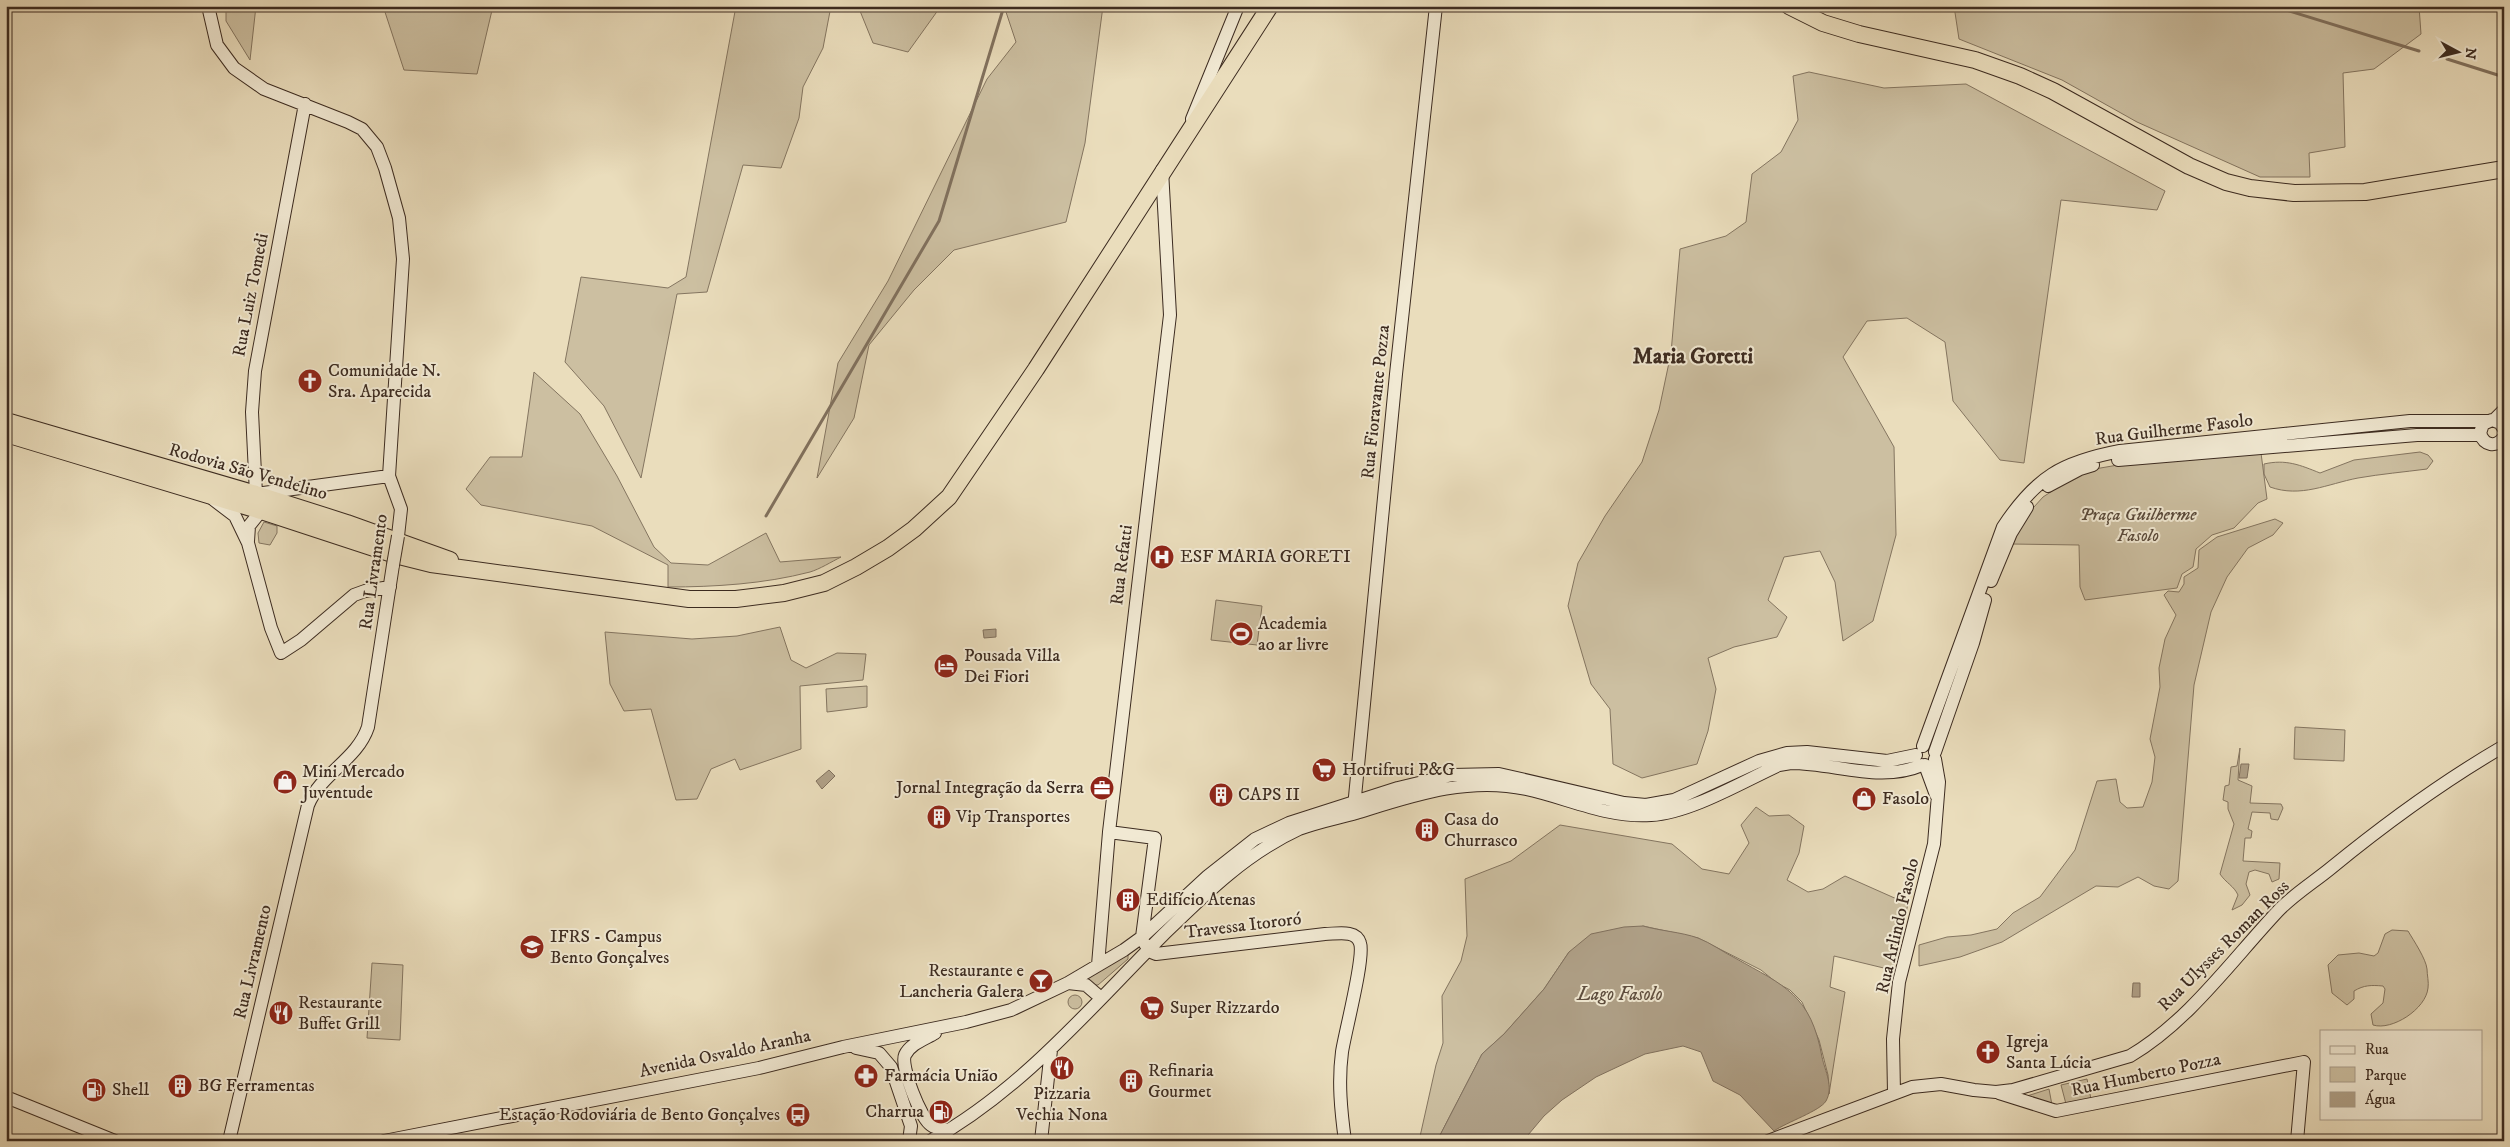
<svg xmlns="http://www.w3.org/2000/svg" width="2510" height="1147" viewBox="0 0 2510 1147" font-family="'IM FELL DW Pica',serif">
  <rect width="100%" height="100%" fill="#eaddbc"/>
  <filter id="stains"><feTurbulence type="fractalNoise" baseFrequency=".004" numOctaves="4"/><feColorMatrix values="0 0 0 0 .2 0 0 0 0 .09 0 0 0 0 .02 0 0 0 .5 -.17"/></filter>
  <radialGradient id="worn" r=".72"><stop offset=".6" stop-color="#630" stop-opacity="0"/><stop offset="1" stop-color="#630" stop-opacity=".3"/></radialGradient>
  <path fill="#ccbfa1" stroke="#847560" d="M226,6H256L250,60L226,21Z
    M383,6H493L477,74L404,70Z
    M736,6H831L823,48L803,87L799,118L781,168L743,165L707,292L677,294L641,478L604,406L565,362L581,277L668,288L686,277Z
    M858,6H941L908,52L873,43Z
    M1004,6H1103L1085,143L1066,222L954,250L914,290L869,345L854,418L817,478L838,363L888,281L987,79L1016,42Z
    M1954,6H2419L2421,34L2374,69L2343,73L2345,147L2309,153L2310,177H2260L2137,122L2062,80L1959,39Z
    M1809,72L1884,88L1966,84L2165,191L2157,210L2061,200L2024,463L2000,460L1953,401L1945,342L1907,318L1867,321L1843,357L1894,447L1896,535L1873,621L1843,641L1835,582L1820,551L1784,557L1768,600L1787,617L1777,637L1734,647L1708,658L1716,689L1708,731L1697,764L1642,778L1613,764L1610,709L1591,684L1568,606L1578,563L1605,516L1642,462L1659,410L1671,353L1680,249L1726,236L1746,222L1752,174L1781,152L1798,120L1793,76Z
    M534,372L580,414L617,476L654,547L671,563L708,565L766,533L780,562L841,557C831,562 820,569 810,572C764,584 714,587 668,587V565L592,526L481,505L466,489L490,457H522Z
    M2420,452L2428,455L2433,461L2427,469C2404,472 2381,474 2358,478C2327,484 2301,498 2270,487L2264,474V464C2286,459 2300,465 2320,473L2354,460Z
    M2261,453L2267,499L2258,503L2234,528L2212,535L2196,549L2193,567L2182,574L2177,588L2085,600L2080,587L2079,545L2011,544L2025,517L2043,497L2083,471L2118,465Z
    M2275,519L2283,523L2273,535L2248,548L2227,577L2211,612L2194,685L2178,881L2169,889L2154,886L2138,877L2118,887L2096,886L2002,942L1960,957L1919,966V945L1947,937L1971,935L1997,929L2013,913L2040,897L2075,850L2097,781L2116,779L2120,802L2127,808L2143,807L2152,782L2155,757L2150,739L2160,687L2159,668L2165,639L2176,615L2164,595L2168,591L2179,592L2184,584V577L2198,568L2199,550L2217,537Z
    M264,522L277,526V533L270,545L259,543L258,533Z
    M1216,600L1262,606L1257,645L1211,640Z
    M780,627L791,660L806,668L837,653L866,654L863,680L800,686L801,749L740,770L735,759L711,769L697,799L676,800L651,709L624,711L610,684L605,632L692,639L737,636Z
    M867,686V707L827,712L826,689Z
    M2295,727L2345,730L2344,761L2294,759Z
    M2240,748L2238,780L2252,786L2250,803L2281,804L2283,808L2278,820L2271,819L2270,813L2252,812L2248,829L2252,831L2251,838H2245L2243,861L2280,863L2279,879L2272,882L2269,874L2255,870L2249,872L2246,884L2250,895L2242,905L2232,910L2238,895C2234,886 2226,883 2220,874L2234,824L2228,809V802L2223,800L2225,786L2229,785L2231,767L2237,766Z
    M1756,807L1769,816L1789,815L1804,826L1799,853L1787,880L1808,892L1823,889L1845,876L1908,904L1892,970L1834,956L1830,987L1845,992L1829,1094L1828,1075L1819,1040L1802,1002L1790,990L1777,983L1761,970L1698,938L1643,926L1569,952L1544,989L1504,1034L1482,1054L1437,1141H1419L1436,1065L1443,1043L1442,996L1461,961L1467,936L1465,879L1511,861L1560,825L1672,844L1702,869L1729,874L1749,843L1741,825Z
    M2392,930L2408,931C2414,941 2426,959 2427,969C2427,974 2429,983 2428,988C2426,1009 2392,1031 2373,1025L2371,1014L2383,1003L2385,989L2383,986C2371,985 2364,985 2354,991V999L2347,1005L2332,993L2328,965L2338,955L2359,953L2374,956L2378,953L2385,934Z
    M1128,953V959L1098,985H1093L1087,976Z
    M372,963L403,965L400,1040L367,1038Z
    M1068 1002a7 7 0 1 1 14 0a7 7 0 1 1-14 0Z
    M2087,1079L2091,1099L2066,1104L2061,1085Z
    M2049,1089L2052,1105L2024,1097Z"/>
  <path fill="#afa087" stroke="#81715e" d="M996,629V637L984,638L983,630Z
    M2241,764H2249L2247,778H2239Z
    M829,770L835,776L822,789L816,781Z
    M1643,926C1661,931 1681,932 1698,938C1711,943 1723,952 1735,958C1785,986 1811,995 1822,1057C1825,1071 1834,1087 1826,1101C1820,1111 1787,1122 1774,1131L1740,1095L1713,1081L1701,1052L1683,1046L1645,1054L1596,1077L1562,1100L1544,1116L1523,1141H1437L1482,1054L1504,1034L1544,989L1569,952L1591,934L1624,927Z
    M2133,983H2140V997H2132Z"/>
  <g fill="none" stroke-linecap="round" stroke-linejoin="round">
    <path stroke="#81715e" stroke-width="3" d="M2273,6L2419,51
      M2447,59L2504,77
      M766,516L939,221L1004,6"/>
    <defs>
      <path id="secondary" d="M208,6L217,45L234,68L264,89L348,122L362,129L377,147L385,168L399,218L403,259L389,476L401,509L398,536
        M305,104L255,371L252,412L256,494L389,476
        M1192,119L1238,6
        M2494,420L2504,410
        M2504,429L2500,423L2492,420L2483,424L2480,433C2484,446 2496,448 2504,437
        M2118,460L2417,435H2481
        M2048,486L2080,469L2093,465
        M214,500L235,516L248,543L271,628L281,653L301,640L354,595L365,591L390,587
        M248,541L249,526L261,511
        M1991,581L2011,533L2027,507
        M1923,746L2003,527C2036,477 2062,462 2120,451L2410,421H2489
        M1935,752L1973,643L1985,600
        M1925,765L1936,795
        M1354,807L1396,374L1436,6
        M1109,832L1155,838L1142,937
        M1145,944L1151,952L1156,954L1325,934C1336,934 1356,929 1360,943C1365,957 1345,1032 1342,1052C1338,1082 1341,1111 1345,1141
        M1098,965L1109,832L1170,315L1162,170
        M1068,983L1086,985L1101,998
        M935,1033C925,1039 910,1044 905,1055C900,1066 921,1119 931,1125C936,1129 943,1129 949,1130
        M856,1048L879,1053L891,1067L911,1126L909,1141
        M1894,1093L1893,1039L1899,982L1934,844L1939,782L1935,759
        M1999,1093L2056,1111L2304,1062L2297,1141
        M6,1097L115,1141
        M229,1141L308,805C321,773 357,760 368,727L393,565
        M384,1141L759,1068L843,1047L966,1022L1011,1010L1068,983L1124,950L1142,937L1208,876L1255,839L1289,823L1398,788L1452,775L1499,774L1624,803L1646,805L1674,800L1759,761L1787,753L1807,752L1887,761L1916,755
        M930,1141C1022,1090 1090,1008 1163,935C1205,894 1245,854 1299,829C1317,822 1338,818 1356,813C1411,796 1467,776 1526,789C1568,798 1607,818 1651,815C1690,813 1742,782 1779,765L1791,763C1835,763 1880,783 1922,765
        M1041,1141L1051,1050
        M1768,1141L1912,1087L1941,1084L1974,1090L1996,1092L2013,1090L2130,1056C2188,1022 2232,960 2278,911C2293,895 2314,882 2331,868C2386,823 2442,782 2504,746"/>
      <path id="highway" d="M1789,6L1823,23L1859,34L1975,60L2020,76L2053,91L2189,166L2226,182L2250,188L2294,193L2365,192L2504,169
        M6,421L256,494L347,523L450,560
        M6,434L261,511L395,555L431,564L689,599H736L784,593L824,583L856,567L888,548L914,529L949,497L1036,369L1270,6"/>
    </defs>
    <use href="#secondary" stroke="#3c2b20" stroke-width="14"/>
    <use href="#highway" stroke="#3c2b20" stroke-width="18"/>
    <use href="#secondary" stroke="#f1e9d3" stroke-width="12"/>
    <use href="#highway" stroke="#eaddbc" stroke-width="16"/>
    <defs>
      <path id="secondary-bridge" d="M393,565L398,536"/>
    </defs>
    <use href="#secondary-bridge" stroke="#3c2b20" stroke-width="14" stroke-linecap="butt"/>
    <use href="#secondary-bridge" stroke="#f1e9d3" stroke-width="12"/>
  </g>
  <defs>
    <symbol id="church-disc" viewBox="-11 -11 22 22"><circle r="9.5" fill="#8f2418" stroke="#f1e9d3"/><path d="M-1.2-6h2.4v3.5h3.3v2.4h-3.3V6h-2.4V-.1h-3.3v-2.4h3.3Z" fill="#fff"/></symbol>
    <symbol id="hospital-disc" viewBox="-11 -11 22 22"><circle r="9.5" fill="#8f2418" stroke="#f1e9d3"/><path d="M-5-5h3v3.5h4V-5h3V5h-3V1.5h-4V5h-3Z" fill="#fff"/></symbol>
    <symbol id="stadium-disc" viewBox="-11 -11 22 22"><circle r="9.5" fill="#8f2418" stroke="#f1e9d3"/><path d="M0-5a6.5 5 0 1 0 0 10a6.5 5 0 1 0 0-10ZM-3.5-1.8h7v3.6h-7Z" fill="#fff"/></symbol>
    <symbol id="hotel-disc" viewBox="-11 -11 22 22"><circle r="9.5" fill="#8f2418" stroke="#f1e9d3"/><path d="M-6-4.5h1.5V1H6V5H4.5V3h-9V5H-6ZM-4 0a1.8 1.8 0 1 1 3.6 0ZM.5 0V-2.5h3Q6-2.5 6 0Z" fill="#fff"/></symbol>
    <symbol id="supermarket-disc" viewBox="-11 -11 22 22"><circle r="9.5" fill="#8f2418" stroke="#f1e9d3"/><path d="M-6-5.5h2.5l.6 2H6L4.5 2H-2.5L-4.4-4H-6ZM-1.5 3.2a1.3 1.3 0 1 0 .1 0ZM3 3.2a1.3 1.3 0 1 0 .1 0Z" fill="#fff"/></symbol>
    <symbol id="shop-disc" viewBox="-11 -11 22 22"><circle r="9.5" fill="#8f2418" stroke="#f1e9d3"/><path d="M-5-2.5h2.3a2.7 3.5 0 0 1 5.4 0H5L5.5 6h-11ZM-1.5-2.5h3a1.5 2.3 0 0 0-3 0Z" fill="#fff"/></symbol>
    <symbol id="office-disc" viewBox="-11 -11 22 22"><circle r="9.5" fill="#8f2418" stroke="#f1e9d3"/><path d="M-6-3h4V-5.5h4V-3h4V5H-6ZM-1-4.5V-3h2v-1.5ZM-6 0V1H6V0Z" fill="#fff"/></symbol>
    <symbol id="building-disc" viewBox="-11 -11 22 22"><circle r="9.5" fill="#8f2418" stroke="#f1e9d3"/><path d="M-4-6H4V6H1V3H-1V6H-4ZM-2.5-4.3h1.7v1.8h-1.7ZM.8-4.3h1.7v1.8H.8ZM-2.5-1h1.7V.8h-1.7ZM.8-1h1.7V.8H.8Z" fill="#fff"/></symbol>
    <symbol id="university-disc" viewBox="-11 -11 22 22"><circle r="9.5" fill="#8f2418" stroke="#f1e9d3"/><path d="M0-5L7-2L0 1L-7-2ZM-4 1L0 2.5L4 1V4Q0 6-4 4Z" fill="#fff"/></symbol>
    <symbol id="bar-disc" viewBox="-11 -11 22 22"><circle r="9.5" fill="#8f2418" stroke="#f1e9d3"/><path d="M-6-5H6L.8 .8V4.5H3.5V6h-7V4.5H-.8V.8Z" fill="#fff"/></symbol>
    <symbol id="restaurant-disc" viewBox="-11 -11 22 22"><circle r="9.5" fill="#8f2418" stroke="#f1e9d3"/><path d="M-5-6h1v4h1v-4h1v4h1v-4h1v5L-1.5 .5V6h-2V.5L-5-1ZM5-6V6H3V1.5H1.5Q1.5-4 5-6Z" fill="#fff"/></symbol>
    <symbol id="pharmacy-disc" viewBox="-11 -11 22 22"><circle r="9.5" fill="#8f2418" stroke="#f1e9d3"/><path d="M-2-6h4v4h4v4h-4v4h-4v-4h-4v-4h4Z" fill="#fff"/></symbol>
    <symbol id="fuel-disc" viewBox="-11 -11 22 22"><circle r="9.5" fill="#8f2418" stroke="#f1e9d3"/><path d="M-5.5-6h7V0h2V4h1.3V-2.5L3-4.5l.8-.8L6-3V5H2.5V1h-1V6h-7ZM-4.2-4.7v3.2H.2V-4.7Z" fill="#fff"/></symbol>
    <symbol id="bus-disc" viewBox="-11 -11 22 22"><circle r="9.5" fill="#8f2418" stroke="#f1e9d3"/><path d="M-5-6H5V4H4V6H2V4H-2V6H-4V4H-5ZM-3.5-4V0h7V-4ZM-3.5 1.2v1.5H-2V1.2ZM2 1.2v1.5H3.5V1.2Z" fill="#fff"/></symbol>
  </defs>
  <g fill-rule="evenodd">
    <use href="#church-disc" x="296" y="367" width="28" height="28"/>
    <use href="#hospital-disc" x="1148" y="543" width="28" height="28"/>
    <use href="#stadium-disc" x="1227" y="620" width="28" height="28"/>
    <use href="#hotel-disc" x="932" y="652" width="28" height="28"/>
    <use href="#supermarket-disc" x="1310" y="756" width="28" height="28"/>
    <use href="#shop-disc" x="271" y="768" width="28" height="28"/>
    <use href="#office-disc" x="1088" y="774" width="28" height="28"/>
    <use href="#building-disc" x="1207" y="781" width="28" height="28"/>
    <use href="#shop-disc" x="1850" y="785" width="28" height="28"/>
    <use href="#building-disc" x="925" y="803" width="28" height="28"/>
    <use href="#building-disc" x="1413" y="816" width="28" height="28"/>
    <use href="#building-disc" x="1114" y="886" width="28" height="28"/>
    <use href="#university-disc" x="518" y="933" width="28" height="28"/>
    <use href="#bar-disc" x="1027" y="967" width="28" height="28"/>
    <use href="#supermarket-disc" x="1138" y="994" width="28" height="28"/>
    <use href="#restaurant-disc" x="267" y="999" width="28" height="28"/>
    <use href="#church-disc" x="1974" y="1038" width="28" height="28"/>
    <use href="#restaurant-disc" x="1048" y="1054" width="28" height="28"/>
    <use href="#pharmacy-disc" x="852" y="1062" width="28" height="28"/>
    <use href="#building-disc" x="1117" y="1067" width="28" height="28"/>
    <use href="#building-disc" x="166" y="1072" width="28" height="28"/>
    <use href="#fuel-disc" x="80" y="1076" width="28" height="28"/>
    <use href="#fuel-disc" x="927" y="1098" width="28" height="28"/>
    <use href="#bus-disc" x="784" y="1101" width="28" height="28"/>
  </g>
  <g text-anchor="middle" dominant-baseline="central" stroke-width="4" stroke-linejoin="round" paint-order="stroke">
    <g font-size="18" fill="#3c2b20" stroke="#f1e9d3">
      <text transform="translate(251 295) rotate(-79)">Rua Luiz Tomedi</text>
      <text transform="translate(1376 402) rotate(-84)">Rua Fioravante Pozza</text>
      <text transform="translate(2174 430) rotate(-7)">Rua Guilherme Fasolo</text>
      <text transform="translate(248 472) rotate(16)">Rodovia São Vendelino</text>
      <text transform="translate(1122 565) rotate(-83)">Rua Refatti</text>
      <text transform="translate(374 572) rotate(-82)">Rua Livramento</text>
      <text transform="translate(1243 926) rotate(-7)">Travessa Itororó</text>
      <text transform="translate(1898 926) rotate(-77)">Rua Arlindo Fasolo</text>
      <text transform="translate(2224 946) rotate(-45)">Rua Ulysses Roman Ross</text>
      <text transform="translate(253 962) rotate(-77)">Rua Livramento</text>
      <text transform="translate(725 1054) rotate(-12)">Avenida Osvaldo Aranha</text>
      <text transform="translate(2146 1075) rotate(-12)">Rua Humberto Pozza</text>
    </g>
    <g font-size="18" fill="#3c2b20" stroke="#f1e9d3" text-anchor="start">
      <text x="328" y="371">Comunidade N.<tspan x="328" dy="21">Sra. Aparecida</tspan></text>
      <text x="1180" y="557">ESF MARIA GORETI</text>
      <text x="1258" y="624">Academia<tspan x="1258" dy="21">ao ar livre</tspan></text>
      <text x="964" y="656">Pousada Villa<tspan x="964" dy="21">Dei Fiori</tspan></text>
      <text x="1342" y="770">Hortifruti P&amp;G</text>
      <text x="302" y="772">Mini Mercado<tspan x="302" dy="21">Juventude</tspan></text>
      <text x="1084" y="788" text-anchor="end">Jornal Integração da Serra</text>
      <text x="1238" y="795">CAPS II</text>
      <text x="1882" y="799">Fasolo</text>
      <text x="956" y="817">Vip Transportes</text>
      <text x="1444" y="820">Casa do<tspan x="1444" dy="21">Churrasco</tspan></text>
      <text x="1146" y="900">Edifício Atenas</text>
      <text x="550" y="937">IFRS - Campus<tspan x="550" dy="21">Bento Gonçalves</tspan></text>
      <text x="1024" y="971" text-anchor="end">Restaurante e<tspan x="1024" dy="21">Lancheria Galera</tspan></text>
      <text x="298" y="1003">Restaurante<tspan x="298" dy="21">Buffet Grill</tspan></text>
      <text x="1170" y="1008">Super Rizzardo</text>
      <text x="2006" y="1042">Igreja<tspan x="2006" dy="21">Santa Lúcia</tspan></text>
      <text x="1148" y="1071">Refinaria<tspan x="1148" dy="21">Gourmet</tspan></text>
      <text x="884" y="1076">Farmácia União</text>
      <text x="198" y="1086">BG Ferramentas</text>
      <text x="112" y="1090">Shell</text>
      <text x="1062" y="1094" text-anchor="middle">Pizzaria<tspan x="1062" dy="21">Vechia Nona</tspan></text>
      <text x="924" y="1112" text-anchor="end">Charrua</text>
      <text x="780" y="1115" text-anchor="end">Estação Rodoviária de Bento Gonçalves</text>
    </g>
    <g font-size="18" font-style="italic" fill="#59493a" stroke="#f1e9d3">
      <text x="2138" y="515">Praça Guilherme<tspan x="2138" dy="21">Fasolo</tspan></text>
    </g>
    <g font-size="19" font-style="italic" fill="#5e4e3f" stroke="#f1e9d3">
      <text x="1620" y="994">Lago Fasolo</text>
    </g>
    <g font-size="22" font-weight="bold" fill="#3c2b20" stroke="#f1e9d3">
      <text x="1693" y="356">Maria Goretti</text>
    </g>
  </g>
  <rect width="2510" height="1147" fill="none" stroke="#eaddbc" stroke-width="25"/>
  <rect x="8" y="8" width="2495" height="1132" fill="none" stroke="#3c2b20" stroke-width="2.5"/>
  <rect x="12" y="12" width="2485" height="1122" fill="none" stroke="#3c2b20"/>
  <rect x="2320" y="1030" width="162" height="90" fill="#f1e9d3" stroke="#a99d8b"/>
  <rect x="2330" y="1046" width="25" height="8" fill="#f1e9d3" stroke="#a99d8b"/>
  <text x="2365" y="1054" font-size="15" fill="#3c2b20">Rua</text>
  <rect x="2330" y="1067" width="25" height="15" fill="#ccbfa1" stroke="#a99d8b"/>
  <text x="2365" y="1080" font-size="15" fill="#3c2b20">Parque</text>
  <rect x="2330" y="1092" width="25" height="15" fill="#afa087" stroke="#a99d8b"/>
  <text x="2365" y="1104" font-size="15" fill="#3c2b20">Água</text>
  <g transform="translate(2458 52) rotate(97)" stroke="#f1e9d3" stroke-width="4" paint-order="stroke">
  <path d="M0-4L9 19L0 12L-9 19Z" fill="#3c2b20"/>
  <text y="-8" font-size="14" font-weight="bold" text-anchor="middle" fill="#3c2b20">N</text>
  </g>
  <rect width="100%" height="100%" filter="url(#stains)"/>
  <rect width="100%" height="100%" fill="url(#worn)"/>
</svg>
